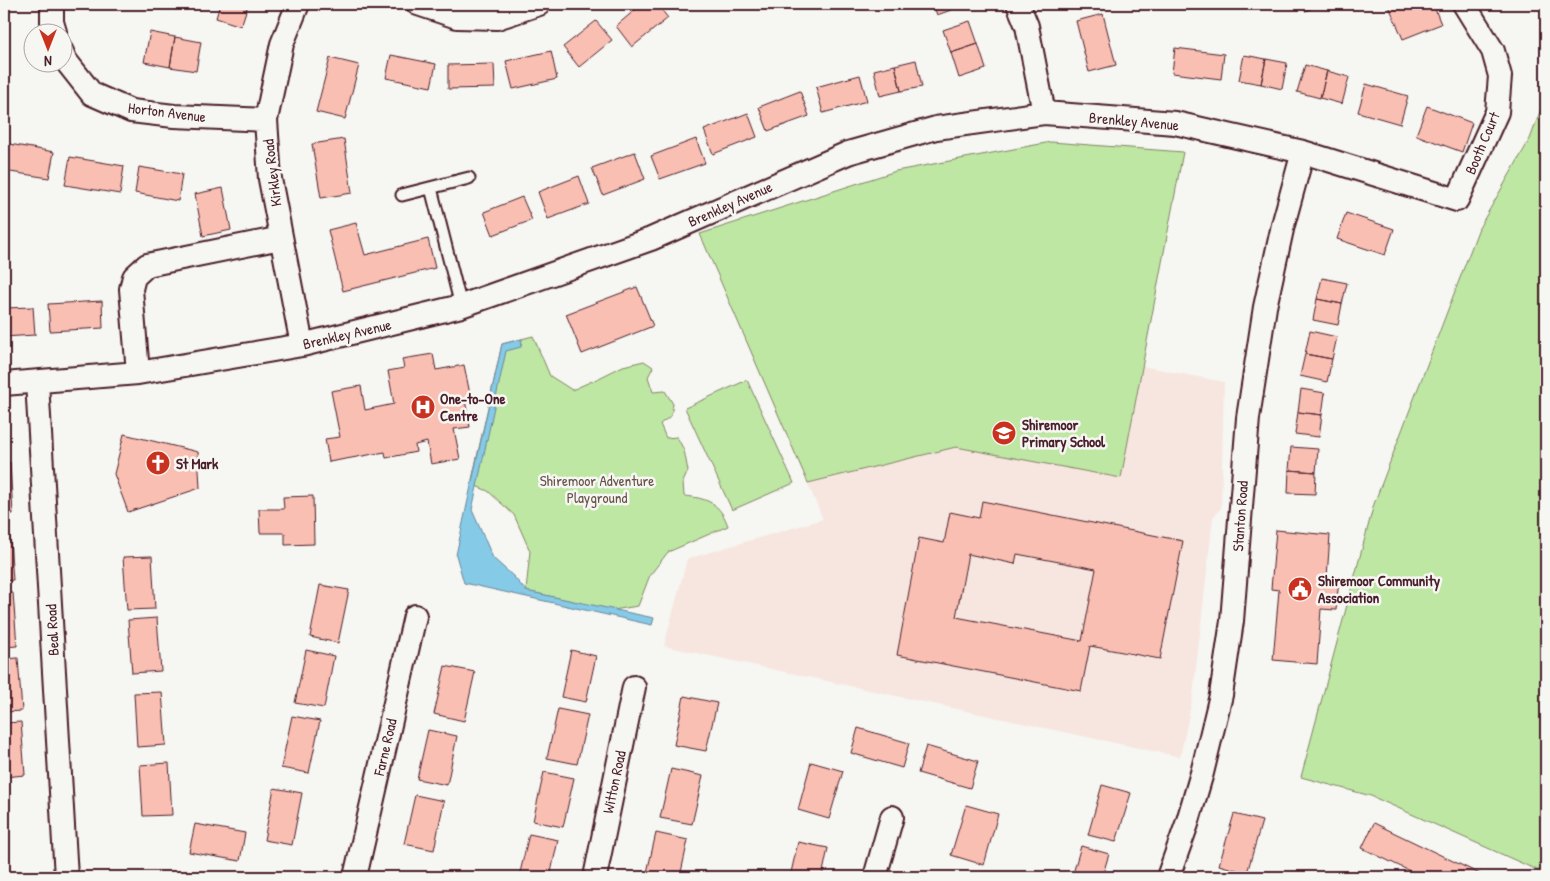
<svg xmlns="http://www.w3.org/2000/svg" width="1550" height="881" viewBox="0 0 1550 881" font-family="'Patrick Hand',sans-serif">
  <rect width="100%" height="100%" fill="#f6f6f2"/>
  <filter id="ink" filterUnits="userSpaceOnUse"><feTurbulence type="fractalNoise" baseFrequency=".02" numOctaves="2"/><feDisplacementMap in="SourceGraphic" scale="10" xChannelSelector="R" yChannelSelector="G"/><feConvolveMatrix kernelMatrix="1 2 1 2 8 2 1 2 1" color-interpolation-filters="sRGB"/></filter>
  <g filter="url(#ink)">
    <path fill="#f7e6df" d="M1051,142L1183,152L1142,366L1224,382L1221,508L1213,517L1193,696L1180,757L664,646L687,559L823,519L700,234L896,171Z"/>
    <path fill="#bde7a3" stroke="#848367" d="M1546,108V874L1371,796L1301,777L1374,504L1479,228L1530,139L1541,109Z
      M1051,142L1183,152L1121,478L956,447L808,483L700,234L896,171Z
      M533,336L550,376L572,390L599,378L623,366L644,361L653,367L648,377L653,392L665,391L673,404L671,416L660,424L666,438L677,437L684,450L688,471L683,482L684,496C707,498 720,503 728,526L668,552L650,575L638,606L613,610L526,591L530,551L514,515L488,491L471,484L502,344Z
      M747,380L794,483L732,510L685,408Z"/>
    <path fill="#85cae6" stroke="#6d869b" d="M522,339L521,347L506,351L472,510L493,558L514,577L526,591L654,618L652,625L464,583L456,555L502,344Z"/>
    <path fill="#f9bfb2" stroke="#4a1f2b" fill-rule="evenodd" d="M220,4H244L248,5L241,26L216,18Z
      M642,4H657L668,18L632,47L616,26Z
      M933,4H965V5L937,15Z
      M1302,4H1323L1305,11Z
      M1388,4H1433L1441,24L1403,39Z
      M1103,14L1116,65L1089,72L1076,21Z
      M596,21L612,40L579,67L563,47Z
      M970,21L978,44L951,53L943,30Z
      M150,32L175,37L170,67L144,62Z
      M175,37L201,42L196,71L170,67Z
      M978,44L986,69L959,78L951,53Z
      M1175,48L1224,54L1221,79L1172,73Z
      M551,51L557,79L513,89L506,61Z
      M391,55L436,64L431,87L386,78Z
      M1244,55L1266,59L1261,84L1239,80Z
      M330,58L359,65L345,119L316,112Z
      M1266,59L1287,63L1282,89L1261,84Z
      M916,60L922,87L901,91L895,65Z
      M494,64L495,88L448,89V65Z
      M895,65L901,91L880,96L874,70Z
      M1305,65L1327,71L1320,98L1297,92Z
      M1327,71L1349,77L1342,104L1320,98Z
      M860,75L867,101L823,113L816,87Z
      M1366,84L1408,96L1400,124L1358,112Z
      M800,91L809,116L768,131L759,107Z
      M1427,106L1472,123L1462,152L1416,135Z
      M748,113L757,137L713,154L704,130Z
      M344,139L352,193L321,198L312,144Z
      M696,139L705,163L660,179L651,156Z
      M4,143L54,152L49,178L4,171Z
      M635,152L645,179L603,195L592,168Z
      M70,157L124,166L120,194L65,185Z
      M139,167L182,174L178,201L135,193Z
      M579,176L589,204L548,219L538,192Z
      M223,188L231,230L203,236L195,194Z
      M522,197L532,220L493,235L484,212Z
      M1346,213L1394,229L1385,255L1337,239Z
      M356,223L365,255L428,239L435,268L343,291L328,230Z
      M1322,278L1347,283L1342,304L1317,299Z
      M637,287L653,326L582,354L566,314Z
      M1317,299L1342,304L1338,325L1313,320Z
      M102,301L103,328L50,331L48,304Z
      M33,307L35,335L4,337V308Z
      M1310,331L1337,337L1332,359L1305,354Z
      M433,354L436,370L464,365L471,399L465,400L470,427L454,429L460,459L431,464L427,442L415,445L416,452L386,458L385,452L329,462L325,439L340,437L331,391L361,386L365,410L394,404L388,371L404,368L402,359Z
      M1305,354L1332,359L1327,382L1300,376Z
      M1301,389L1325,393L1322,415L1298,412Z
      M1298,412L1322,415L1319,437L1295,434Z
      M124,434L198,452L200,488L128,512L114,474Z
      M1291,447L1318,449L1316,472L1289,470Z
      M4,462H10L13,514H4Z
      M1289,470L1316,472L1315,494L1288,493Z
      M313,496L314,544L285,545V533H260L259,509H284L283,497Z
      M982,501L1183,541L1160,659L1090,646L1081,691L897,655L919,538L944,543L950,512L979,518ZM968,554L1015,564L1017,554L1096,569L1082,641L956,617Z
      M9,527L13,580L4,581V528Z
      M1276,530L1330,535L1327,577L1339,579L1336,610L1321,609L1317,664L1273,660L1279,590L1271,589Z
      M152,556L155,609L127,610L123,557Z
      M320,585L349,590L338,643L310,637Z
      M4,593H13L17,646L4,647Z
      M157,618L161,671L132,673L128,620Z
      M306,650L334,656L324,708L295,703Z
      M571,650L596,656L586,702L561,697Z
      M18,658L22,711L4,712V659Z
      M445,666L475,672L464,721L434,714Z
      M162,692L166,745L137,747L134,693Z
      M684,696L717,703L706,751L674,745Z
      M558,709L588,715L577,764L547,758Z
      M292,716L320,721L309,773L281,768Z
      M21,722L25,775L4,777V723Z
      M858,728L909,743L902,768L851,753Z
      M428,730L457,736L447,785L417,779Z
      M926,746L978,761L970,788L918,773Z
      M811,762L843,771L829,819L798,810Z
      M169,763L172,815L143,816L140,765Z
      M671,769L703,776L692,824L660,818Z
      M544,772L574,778L563,827L533,821Z
      M1102,785L1131,793L1116,842L1088,835Z
      M274,788L302,793L292,845L264,840Z
      M415,795L444,801L434,850L404,844Z
      M966,805L998,814L984,865L951,855Z
      M1234,814L1262,821L1247,873L1219,865Z
      M1374,823L1484,876L1483,877H1422L1362,848Z
      M195,824L245,833L240,861L189,852Z
      M656,833L688,840L680,877H646Z
      M529,834L558,840L550,877H519Z
      M798,842L828,848L822,877H790Z
      M1081,846L1109,854L1102,877H1072Z"/>
    <g fill="none" stroke-linecap="round" stroke-linejoin="round">
      <defs>
        <path id="service" d="M431,188L461,306
          M402,195L469,178"/>
        <path id="minor" d="M52,4V22L55,32
          M298,4L282,44L266,120L270,179L302,345
          M418,4L457,17L497,18L539,4
          M1018,4L1027,26L1044,113
          M62,52L66,61L92,94L131,111L174,116L266,120
          M138,373L131,289L134,277L147,265L281,238
          M37,382L66,877
          M4,384L138,373L302,345L461,306L651,239L848,153L936,128L1044,113L1175,123L1303,152L1457,200L1497,112L1500,76L1493,51L1464,4
          M355,877L415,616
          M595,877L634,687
          M875,877L892,817
          M1168,877L1187,824L1202,773L1221,695L1232,621L1248,418L1265,307L1283,225L1303,152"/>
      </defs>
      <use href="#service" stroke="#4a1f2b" stroke-width="15"/>
      <use href="#minor" stroke="#4a1f2b" stroke-width="26"/>
      <use href="#service" stroke="#f6f6f2" stroke-width="11"/>
      <use href="#minor" stroke="#f6f6f2" stroke-width="22"/>
    </g>
  </g>
  <defs>
    <symbol id="hospital-disc" viewBox="-11 -11 22 22"><circle r="9.5" fill="#c8321e" stroke="#f6f6f2"/><path d="M-5-5h3v3.5h4V-5h3V5h-3V1.5h-4V5h-3Z" fill="#fff"/></symbol>
    <symbol id="school-disc" viewBox="-11 -11 22 22"><circle r="9.5" fill="#c8321e" stroke="#f6f6f2"/><path d="M0-5L7-2L0 1L-7-2ZM-4 1L0 2.5L4 1V4Q0 6-4 4Z" fill="#fff"/></symbol>
    <symbol id="church-disc" viewBox="-11 -11 22 22"><circle r="9.5" fill="#c8321e" stroke="#f6f6f2"/><path d="M-1.2-6h2.4v3.5h3.3v2.4h-3.3V6h-2.4V-.1h-3.3v-2.4h3.3Z" fill="#fff"/></symbol>
    <symbol id="civic-disc" viewBox="-11 -11 22 22"><circle r="9.5" fill="#c8321e" stroke="#f6f6f2"/><path d="M-.6-6.5H3V-4.5H.6V-3L4-1V1h2V6H-6V1h2V-1L-.6-3ZM-1.2 2.5V6h2.4V2.5Z" fill="#fff"/></symbol>
  </defs>
  <g fill-rule="evenodd">
    <use href="#hospital-disc" x="409" y="393" width="28" height="28"/>
    <use href="#school-disc" x="990" y="419" width="28" height="28"/>
    <use href="#church-disc" x="144" y="449" width="28" height="28"/>
    <use href="#civic-disc" x="1286" y="575" width="28" height="28"/>
  </g>
  <g text-anchor="middle" dominant-baseline="central" stroke-width="5" stroke-linejoin="round" paint-order="stroke">
    <g font-size="15" fill="#4a1f2b" stroke="#f6f6f2">
      <text transform="translate(167 112) rotate(7)">Horton Avenue</text>
      <text transform="translate(1134 121) rotate(5)">Brenkley Avenue</text>
      <text transform="translate(1482 143) rotate(-67)">Booth Court</text>
      <text transform="translate(272 173) rotate(-97)">Kirkley Road</text>
      <text transform="translate(730 204) rotate(-24)">Brenkley Avenue</text>
      <text transform="translate(347 334) rotate(-13)">Brenkley Avenue</text>
      <text transform="translate(1240 516) rotate(-86)">Stanton Road</text>
      <text transform="translate(52 630) rotate(-93)">Beal Road</text>
      <text transform="translate(385 747) rotate(-77)">Farne Road</text>
      <text transform="translate(614 782) rotate(-78)">Witton Road</text>
    </g>
    <g font-size="15" font-weight="bold" fill="#4a1f2b" stroke="#f6f6f2" text-anchor="start">
      <text x="440" y="398">One-to-One<tspan x="440" dy="17">Centre</tspan></text>
      <text x="1022" y="424">Shiremoor<tspan x="1022" dy="17">Primary School</tspan></text>
      <text x="176" y="463">St Mark</text>
      <text x="1318" y="580">Shiremoor Community<tspan x="1318" dy="17">Association</tspan></text>
    </g>
    <g font-size="15" fill="#675149" stroke="#f6f6f2">
      <text x="597" y="480">Shiremoor Adventure<tspan x="597" dy="17">Playground</tspan></text>
    </g>
  </g>
  <rect width="1550" height="881" fill="none" stroke="#f6f6f2" stroke-width="20"/>
  <rect x="10" y="10" width="1530" height="861" fill="none" stroke="#4a1f2b" stroke-width="2" filter="url(#ink)"/>
  <g transform="translate(48 48) rotate(180)"><circle r="24" fill="#f6f6f2" stroke="#b1a0a2"/>
  <path d="M0-4L9 19L0 12L-9 19Z" fill="#c8321e"/>
  <text y="-8" font-size="14" font-weight="bold" text-anchor="middle" fill="#4a1f2b">N</text>
  </g>
</svg>
